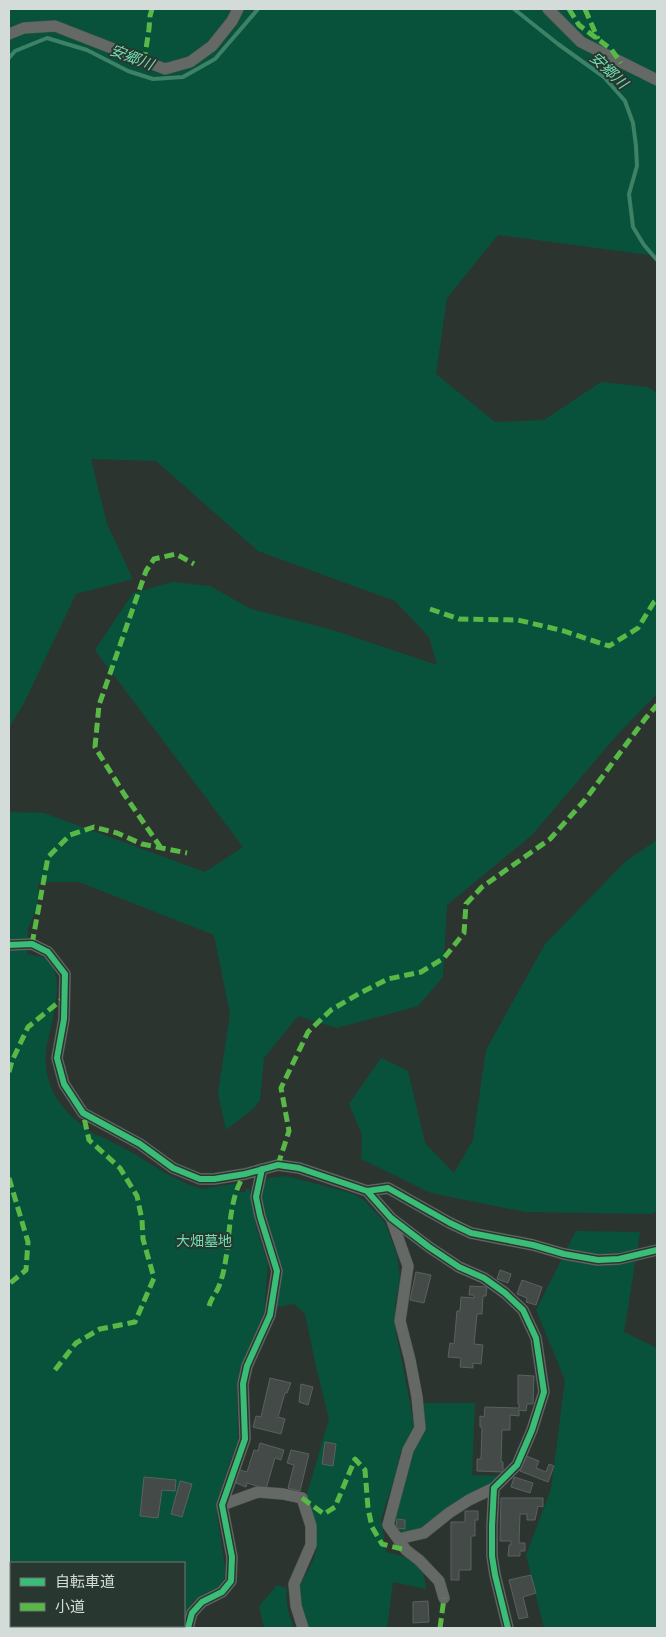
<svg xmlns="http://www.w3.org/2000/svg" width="666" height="1637" viewBox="0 0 666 1637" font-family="'Space Grotesk','Noto Sans JP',sans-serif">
  <rect width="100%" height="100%" fill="#2c3430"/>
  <path fill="#08523c" d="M9,9H657V256L498,235L447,298L436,374L495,422L544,420L601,382L648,387L657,393V694L617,735L532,835L447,905L443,977L418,1006L337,1028L298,1016L264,1058L260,1100L253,1109L226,1130L218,1093L230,1014L214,935L79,882H39L37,909L28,928L27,954C33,955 41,956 46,959C69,977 49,1028 46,1051C45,1058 46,1070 48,1077C54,1104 74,1120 95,1135L100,1136L133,1153L165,1173L187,1184L202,1189L239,1183L237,1192H245L246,1189L249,1188L257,1230L268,1264L264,1313L237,1383L238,1442L230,1461L218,1500L217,1515L226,1573L223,1583L220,1587L194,1600L184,1617V1563H11V1626H181L180,1628H9V812L44,813L205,872L243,847L95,650L133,593L173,582L210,586L251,609L333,630L437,665L429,637L395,601L258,551L156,461L91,459L107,524L133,579L76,594L24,703L9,728Z
    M657,840V1211L652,1214L525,1212L431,1193L361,1159L362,1135L349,1104L381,1058L408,1071L425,1143L454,1173L473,1140L486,1050L545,944L626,861Z
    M286,1176L351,1193L364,1200L385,1223L397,1255L400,1278L395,1306L396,1334L402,1361L414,1425L411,1435L400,1453L396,1473L381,1519L386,1552C400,1555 416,1559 423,1573C425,1578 425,1584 426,1589L393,1582L387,1628H304L301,1620L300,1585L313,1561L317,1548L315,1530L304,1504L329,1419L315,1362L305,1314L294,1304L276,1307L269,1231L261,1193L265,1182L269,1178Z
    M576,1231L640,1232L624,1332L657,1348V1628H544L526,1555L551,1489L565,1380L536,1310Z
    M421,1403H475L472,1475L503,1476C478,1494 431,1530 402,1536L392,1528Z
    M277,1585L287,1588C285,1602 289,1615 294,1628H264L259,1606Z"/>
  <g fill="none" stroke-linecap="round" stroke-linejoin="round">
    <path stroke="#3d8167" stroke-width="4" d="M514,9L558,44L604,77L625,101L633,123L636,146L637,166L629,194L633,227L644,245L657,260
      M9,58L15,51L47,38L87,50L128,71L153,79L183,77L215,59L258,9"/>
  </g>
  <path fill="#434a47" stroke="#5b615e" d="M500,1270L511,1274L508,1283L497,1279Z
    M416,1272L431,1275L424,1303L410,1300Z
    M522,1280L542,1287L536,1305L526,1302L527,1298L517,1294Z
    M470,1286L487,1287L486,1296H483L482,1314H477L474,1344L483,1345L481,1364L473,1363V1368L460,1367L461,1358L448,1357L450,1343L454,1344L457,1311H460L461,1297L474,1298V1295H469Z
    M518,1375L534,1376L533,1404H527L526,1411L519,1410V1416L510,1415V1430H502L501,1462H503V1472L477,1471V1459H481L482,1427H480V1416L484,1417L485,1407L519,1408V1404H518Z
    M270,1378L291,1383L287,1393H285L278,1417L285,1419L281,1434L253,1427L256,1416L261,1417Z
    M301,1384L313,1387L308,1405L299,1402Z
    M325,1442L336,1444L333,1466L322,1464Z
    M260,1443L284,1450L281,1460L275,1458L266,1489L247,1483L246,1487L236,1483L240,1470L247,1472L254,1450L258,1451Z
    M291,1450L309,1454L300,1491L288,1488L294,1465L287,1463Z
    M526,1456L539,1461L536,1468L546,1472L549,1464L554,1466L548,1482L520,1471Z
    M144,1477L176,1480L175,1491L162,1490L158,1518L140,1516Z
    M514,1477L533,1483L530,1493L511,1487Z
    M180,1481L192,1484L182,1517L171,1514Z
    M501,1498H543V1507L538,1506L535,1520H527V1514H520L519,1543H525V1551H520V1556H508L509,1545H511V1541H500Z
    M465,1511H478V1520H475V1536H471V1570H459V1580H451V1522H465Z
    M397,1519L405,1520V1529L396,1528Z
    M531,1575L536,1593L523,1597L528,1617L519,1619L509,1580Z
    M428,1601L429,1622L413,1623V1602Z"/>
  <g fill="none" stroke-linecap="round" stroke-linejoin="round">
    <defs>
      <path id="minor" d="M548,9L581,42L657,80
        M9,34L24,28L55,26L165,69L190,62L212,46L232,21L238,9
        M9,945L32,944L48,952L65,974L64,1019L57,1058L64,1084L83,1113L140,1144L173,1168L200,1179H214L245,1174L278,1165L299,1168L367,1191L388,1188L450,1223L471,1233L533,1245L564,1254L598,1260L619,1259L657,1250
        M367,1191L391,1218L429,1247L459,1267L484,1278L505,1293L523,1310L536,1338L544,1392L532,1430L517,1465L494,1488L492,1526V1556L495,1575L508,1628
        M391,1218L408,1266L400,1321L410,1360L417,1397L420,1428L408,1450L388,1525L406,1550L419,1560L439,1581L444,1598
        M222,1505L258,1492L283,1494L302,1498L311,1526V1545L294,1584L296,1606L303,1628
        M398,1539L424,1533L449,1513L469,1500L494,1488
        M188,1628L192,1613L202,1602L222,1592L231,1581L232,1557L222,1505L245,1439L243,1384L247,1366L270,1315L277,1271L260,1216L256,1197L262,1169"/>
    </defs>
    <use href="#minor" stroke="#4b514e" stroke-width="12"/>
    <use href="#minor" stroke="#656966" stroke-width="11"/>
    <path stroke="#58b947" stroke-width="5" stroke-dasharray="10 5" stroke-linecap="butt" d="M569,9L579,25L611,49L621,63
      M585,9L598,39
      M144,62L149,29L150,16L152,9
      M430,609L459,619L518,620L564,631L609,646L638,628L654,602L657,600
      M161,848L124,794L95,747L99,705L146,571L154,559L176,554L194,564
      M32,944L48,857L70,835L94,827L117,833L142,844L187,853
      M9,1072L12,1061L28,1027L65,997
      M278,1165L289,1131L281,1088L308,1032L331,1010L362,992L388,979L421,972L444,958L464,933L466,904L482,887L550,839L585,800L645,719L657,705
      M9,1178L28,1242L26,1270L9,1284
      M209,1306C212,1296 216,1294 219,1286C233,1251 224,1204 245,1174
      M55,1370L76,1343L100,1329L135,1322L154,1278L143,1239L142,1220L137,1196L120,1168L89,1140L83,1113
      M302,1498L324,1514L335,1507L355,1459L365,1470L368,1508L372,1527L382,1544L406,1550
      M440,1628L444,1598"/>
    <defs>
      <path id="cycleway" d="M9,945L32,944L48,952L65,974L64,1019L57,1058L64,1084L83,1113L140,1144L173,1168L200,1179H214L245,1174L278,1165L299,1168L367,1191L388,1188L450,1223L471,1233L533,1245L564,1254L598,1260L619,1259L657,1250
        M367,1191L391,1218L429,1247L459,1267L484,1278L505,1293L523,1310L536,1338L544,1392L532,1430L517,1465L494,1488L492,1526V1556L495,1575L508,1628
        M188,1628L192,1613L202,1602L222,1592L231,1581L232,1557L222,1505L245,1439L243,1384L247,1366L270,1315L277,1271L260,1216L256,1197L262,1169"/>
    </defs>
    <use href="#cycleway" stroke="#283730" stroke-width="9"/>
    <use href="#cycleway" stroke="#3abd76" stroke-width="6"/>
  </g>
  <g text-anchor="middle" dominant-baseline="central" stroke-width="4" stroke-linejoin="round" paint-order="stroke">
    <g font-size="14" fill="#72ddb2" stroke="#283730">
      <text x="204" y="1241">大畑墓地</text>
    </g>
    <g font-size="15" font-style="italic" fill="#71ddb2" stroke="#283730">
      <text transform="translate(132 57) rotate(21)">安郷川</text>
      <text transform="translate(609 70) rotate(43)">安郷川</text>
    </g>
  </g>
  <rect width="666" height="1637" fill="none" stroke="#d3dcd8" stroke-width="20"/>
  <rect x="10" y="1562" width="175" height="65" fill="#283730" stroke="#6c7973"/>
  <rect x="20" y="1578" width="25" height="8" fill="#3abd76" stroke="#6c7973"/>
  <text x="55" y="1587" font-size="15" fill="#d3dcd8">自転車道</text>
  <rect x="20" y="1603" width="25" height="8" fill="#58b947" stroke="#6c7973"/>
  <text x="55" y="1612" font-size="15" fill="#d3dcd8">小道</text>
</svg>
